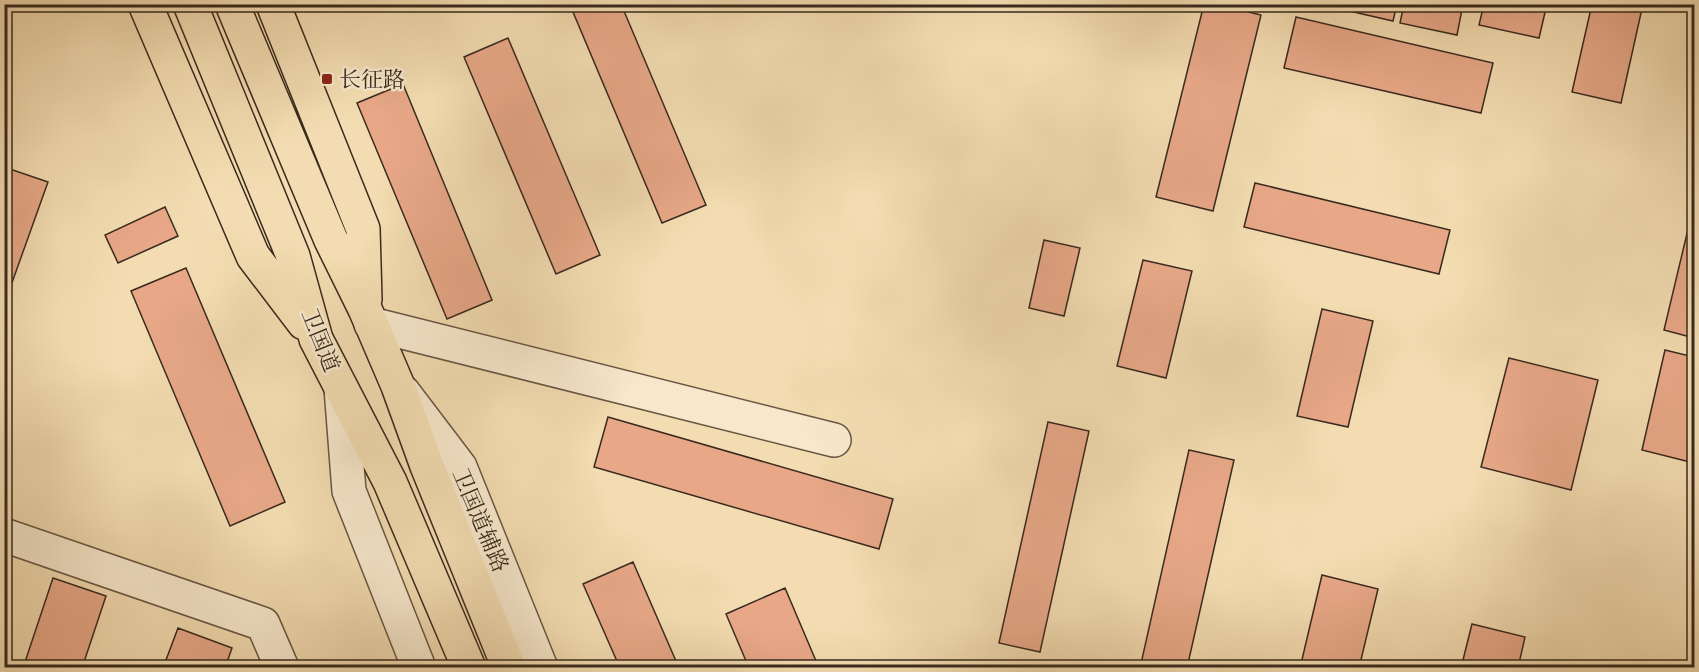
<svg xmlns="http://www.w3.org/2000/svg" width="1699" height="672" viewBox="0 0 1699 672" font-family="'Gentium Book Plus','Noto Serif SC',serif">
  <rect width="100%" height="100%" fill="#f3dcb1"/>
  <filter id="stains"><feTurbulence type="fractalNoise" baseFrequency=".00333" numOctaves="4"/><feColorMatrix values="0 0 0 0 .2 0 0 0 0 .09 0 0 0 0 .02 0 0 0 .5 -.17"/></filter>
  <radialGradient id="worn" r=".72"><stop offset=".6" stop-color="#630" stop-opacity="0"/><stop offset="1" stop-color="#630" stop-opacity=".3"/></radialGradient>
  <path fill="#e8a888" stroke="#392a1e" stroke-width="1.5" d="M590,4H621L706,205L662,223L573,12Z
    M1204,4H1216L1261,15L1213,211L1156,197Z
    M1319,4H1397L1393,21Z
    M1404,4H1463L1457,35L1400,23Z
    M1484,4H1547L1539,38L1479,25Z
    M1592,4H1643L1621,103L1572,92Z
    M1296,17L1493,63L1481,113L1284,68Z
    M508,38L600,255L556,274L464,57Z
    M403,84L492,300L447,319L357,103Z
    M4,167L48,182L4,305Z
    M1255,183L1450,230L1439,274L1244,227Z
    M1694,204V338L1664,330Z
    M165,207L178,236L118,263L105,235Z
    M1044,240L1080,248L1064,316L1029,308Z
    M1143,260L1192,271L1166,378L1117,366Z
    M186,268L285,502L230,526L131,291Z
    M1322,309L1373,321L1348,427L1297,416Z
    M1665,350L1694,357V463L1642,450Z
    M1509,358L1598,380L1571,490L1481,467Z
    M608,417L893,499L879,549L594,467Z
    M1048,422L1089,431L1040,652L999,643Z
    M1189,450L1234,460L1187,668H1140Z
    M633,562L679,668H620L583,584Z
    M1322,575L1378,589L1359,668H1300Z
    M53,578L106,596L82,668H23Z
    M785,588L819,668H749L726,614Z
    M1472,624L1525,637L1518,668H1461Z
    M178,628L232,648L225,668H163Z"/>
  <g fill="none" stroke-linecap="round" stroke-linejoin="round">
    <defs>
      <path id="minor" d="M371,324L834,440
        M341,388L349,491L419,668
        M403,392L460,467L541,668
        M4,535L263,624L282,668"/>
      <path id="major" d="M145,4L253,256L304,323
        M190,4L293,256L316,339L390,482L469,668
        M232,4L331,240L365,309L398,386L427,466L509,668
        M273,4L363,229L365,299"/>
    </defs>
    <use href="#minor" stroke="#685643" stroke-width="36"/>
    <use href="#major" stroke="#392a1e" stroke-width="36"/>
    <use href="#minor" stroke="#f7e8cc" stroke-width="33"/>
    <use href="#major" stroke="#f3dcb1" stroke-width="33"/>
  </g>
  <rect fill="#8f2418" stroke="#f7e8cc" stroke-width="2" x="321" y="73" width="12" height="12" rx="3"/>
  <g text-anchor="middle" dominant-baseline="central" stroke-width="5" stroke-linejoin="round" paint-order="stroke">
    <g font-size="22" fill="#392a1e" stroke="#f7e8cc" text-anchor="start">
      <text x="339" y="79">长征路</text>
    </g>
    <g font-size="22" fill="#392a1e" stroke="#f7e8cc">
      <text transform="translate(321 340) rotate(68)">卫国道</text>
      <text transform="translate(481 520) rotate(67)">卫国道辅路</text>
    </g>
  </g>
  <rect width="1699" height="672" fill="none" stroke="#f3dcb1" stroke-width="24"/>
  <rect x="6" y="6" width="1687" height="660" fill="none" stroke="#392a1e" stroke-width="3"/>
  <rect x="12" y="12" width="1675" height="648" fill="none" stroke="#392a1e" stroke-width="1.5"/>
  <rect width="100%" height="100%" filter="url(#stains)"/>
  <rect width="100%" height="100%" fill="url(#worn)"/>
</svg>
